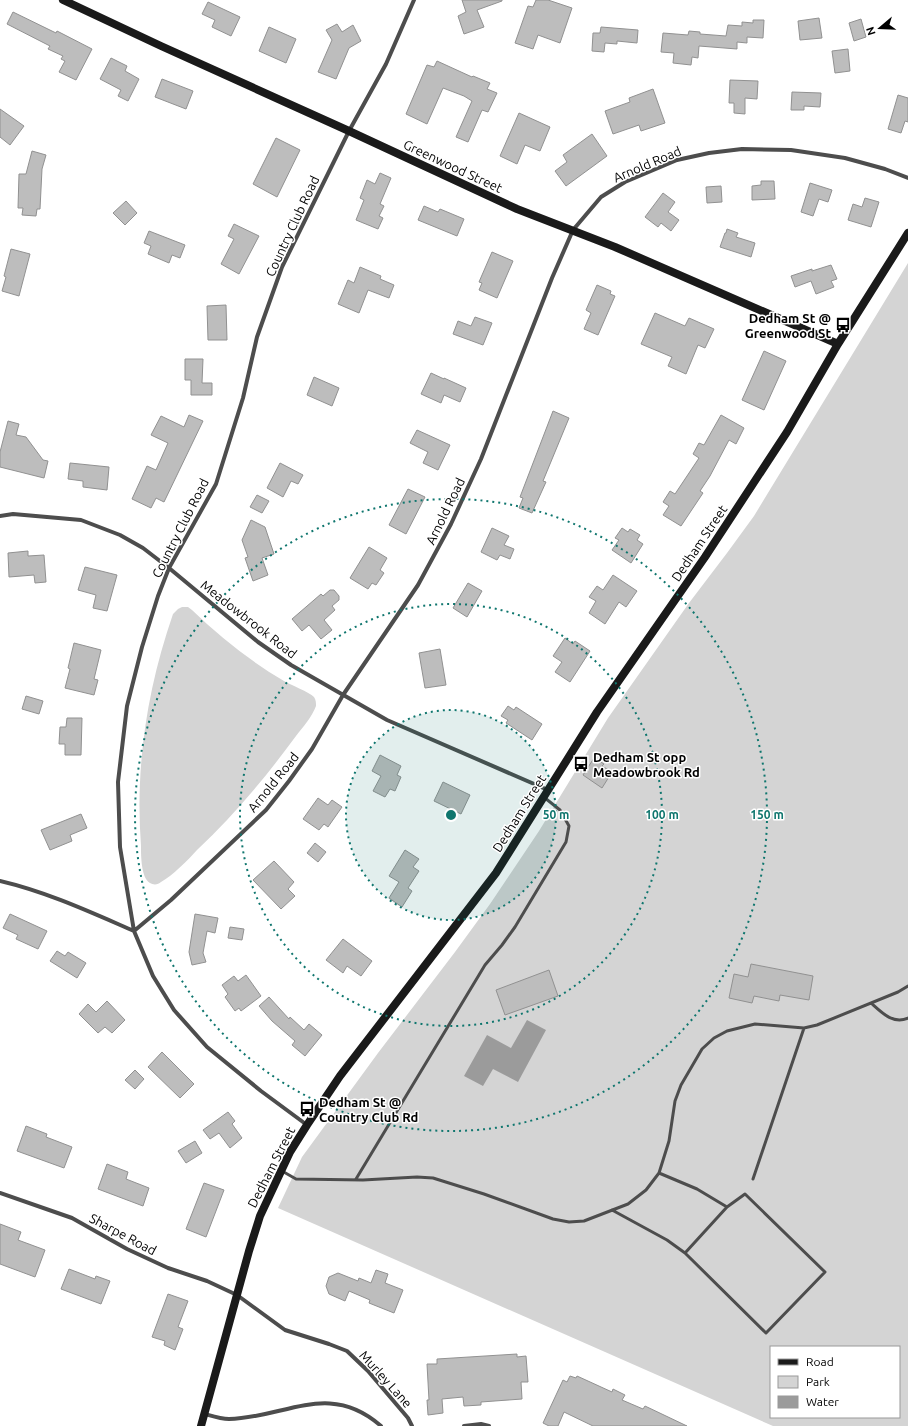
<svg xmlns="http://www.w3.org/2000/svg" width="908" height="1426" viewBox="0 0 908 1426" font-family="Ubuntu,sans-serif">
  <rect width="100%" height="100%" fill="#fff"/>
  <path fill="#d4d4d4" fill-rule="evenodd" d="M908,263V1426H773L278,1208L302,1157L378,1053L455,952L490,904L539,831L608,718L689,603L727,553L754,516ZM771,1347H899V1417H771Z
    M182,607H188L192,610C220,637 250,661 284,681C291,685 309,692 314,697C316,700 316,703 316,706C312,717 303,727 296,736C266,777 234,815 197,850C188,860 172,876 161,882C158,885 153,885 150,883C141,878 141,855 141,846C135,767 147,689 173,614L178,609Z"/>
  <path fill="#9b9b9b" d="M527,1020L546,1030L518,1082L493,1069L483,1086L464,1076L487,1035L511,1048Z"/>
  <path fill="#bdbdbd" stroke="#919191" d="M462,0H502V1L477,10L484,27L464,34L458,16L466,12Z
    M536,0H548L572,8L560,43L538,35L533,49L515,43L528,6L533,7Z
    M208,2L240,17L231,36L212,27L215,20L202,14Z
    M13,12L56,33L57,31L92,49L76,80L59,72L65,61L61,59L63,56L48,49L50,46L7,24Z
    M819,18L822,38L800,40L798,21Z
    M861,19L866,37L854,41L849,23Z
    M753,20H764L763,38L747,37V43L737,42V49L699,46L698,58L692,57L691,65L673,63L674,53L661,52L663,33L688,35L689,31L700,32V34L726,36L728,25L742,26V22L753,23Z
    M337,24L342,32L353,25L361,41L349,48L336,79L318,72L332,40L326,30Z
    M269,27L296,39L286,63L259,51Z
    M601,27L638,30L637,43L617,41V44L605,43L604,52L592,51L593,33H600Z
    M848,49L850,71L835,73L832,51Z
    M111,58L127,66L125,71L139,79L128,101L118,96L121,90L100,79Z
    M437,61L472,77L473,76L490,83L487,89L497,93L488,112L482,110L468,142L456,137L472,101L464,96L443,88L427,124L406,114L427,65L434,67Z
    M162,79L193,91L186,109L155,97Z
    M730,80L758,81L757,99L745,98V114L734,113V103H729Z
    M653,89L665,123L641,131L639,125L613,134L605,111L630,102L629,98Z
    M792,92L821,93L820,107L804,106V110H791Z
    M898,95L908,98V122L905,121L901,133L888,129Z
    M0,109L24,126L10,145L0,137Z
    M519,113L550,127L540,151L525,145L517,164L500,156Z
    M592,134L607,156L566,186L555,171L567,162L563,155Z
    M276,138L300,150L277,197L253,184Z
    M32,151L46,155L42,169L40,209H37L36,216L22,215L23,208H18L19,174H26Z
    M380,173L391,178L380,204L384,206L379,216L383,218L378,229L356,220L364,200L360,198L367,180L375,184Z
    M761,181H774L775,199L752,200V186L761,185Z
    M810,183L832,190L828,202L819,199L813,216L801,212Z
    M721,186L722,202L707,203L706,187Z
    M663,193L675,202L668,212L679,220L671,231L661,223L658,227L645,217Z
    M865,198L879,202L871,227L848,220L853,204L862,207Z
    M126,201L137,213L125,225L113,213Z
    M424,206L438,212L440,209L464,219L457,236L418,220Z
    M234,224L259,236L239,274L221,264L234,239L228,236Z
    M727,229L738,233L736,237L755,243L751,257L720,247L725,233H726Z
    M149,231L185,245L180,258L172,255L169,263L148,254L151,246L144,243Z
    M11,249L30,254L19,296L2,291L6,277L4,276Z
    M492,252L513,261L497,298L479,290L482,283L479,282Z
    M831,265L837,279L831,281L834,287L816,294L811,281L795,287L791,276L812,269V271Z
    M360,267L381,276L380,279L394,285L389,298L368,290L359,313L338,304L348,280L354,283Z
    M597,285L611,291L610,294L615,296L598,335L584,329L591,313L586,310Z
    M226,305L227,340H208L207,306Z
    M655,313L685,326L689,318L714,329L705,348L698,345L686,374L668,366L672,357L641,344Z
    M475,317L492,323L483,345L453,334L458,321L471,326Z
    M764,351L786,361L764,410L742,400Z
    M185,359H203L202,383H212V395H191V380H185Z
    M431,373L444,379V378L466,388L460,402L444,395L441,403L421,394Z
    M314,377L339,388L332,406L307,395Z
    M553,411L569,418L543,481L546,482L532,513L519,508L523,498L520,497Z
    M189,415L203,421L164,502L156,498L151,508L132,499L147,466L156,470L168,443L151,435L161,416L184,427Z
    M721,415L744,428L736,444L729,440L710,476L700,491L703,493L681,526L663,515L669,506L663,502L670,491L675,494L699,458L693,454L699,443L704,445Z
    M8,421L19,424L16,435L26,437L43,460L48,461L44,478L0,467V452Z
    M417,430L450,445L438,470L423,463L428,452L410,443Z
    M70,463L109,467L107,490L83,487V481L68,479Z
    M280,463L303,475L298,484L291,481L283,497L267,488Z
    M408,489L425,497L406,534L389,525Z
    M257,495L269,501L262,513L250,507Z
    M251,520L265,527L274,554L262,558L268,575L253,581L245,558L248,557L242,540Z
    M492,528L509,536L504,545L514,549L510,559L500,555L497,560L481,552Z
    M622,528L628,532L630,529L640,535L637,540L643,544L631,563L612,550L619,540L615,538Z
    M369,547L387,558L380,570L384,573L376,585L372,583L368,589L350,578Z
    M28,551V556L44,555L46,582L35,583L34,575L9,577L8,553Z
    M85,567L117,575L107,611L93,608L96,595L78,590Z
    M613,575L637,591L626,607L619,602L605,624L589,613L596,601L589,597L597,586L603,590Z
    M468,583L482,591L467,617L453,608Z
    M330,590H334L339,596V600L332,606L335,610L324,620L332,630L321,639L309,625L302,631L292,619L321,594L323,596Z
    M565,638L573,644L575,641L590,651L570,682L555,672L562,662L553,656Z
    M74,643L101,650L94,679L98,680L94,695L65,688L70,669L68,668Z
    M440,649L446,685L425,688L419,653Z
    M26,696L43,701L39,714L22,709Z
    M508,706L514,710L516,707L542,724L532,740L506,723L508,720L501,716Z
    M67,718H82L81,755H65V744H59L60,727H66Z
    M380,755L401,766L397,775L401,777L395,791L390,789L385,797L373,791L381,776L372,771Z
    M594,758L604,764L602,766L612,772L602,788L583,775Z
    M443,782L470,795L461,814L434,801Z
    M318,798L328,805L332,800L342,807L328,827L324,824L319,830L303,819Z
    M81,814L87,828L70,835L72,841L50,850L41,830Z
    M315,843L326,852L318,862L307,853Z
    M405,850L419,859L413,867L419,871L408,888L412,891L402,907L389,898L399,882L389,876Z
    M274,861L294,882L288,889L295,896L281,909L253,880Z
    M10,914L47,931L38,949L16,939L18,935L3,928Z
    M195,914L218,918L215,933L207,931L203,953L206,962L192,965L189,952Z
    M230,927L244,929L242,940L228,938Z
    M343,939L372,961L361,976L347,966L343,973L326,960Z
    M57,951L65,956L68,952L86,963L77,978L50,961Z
    M751,964L813,976L809,1000L780,995L779,1001L754,996L752,1003L729,998L734,974L748,977Z
    M549,970L558,996L505,1015L496,990Z
    M246,975L261,996L241,1011L239,1008L235,1011L225,997L228,994L222,985L234,976L238,981Z
    M269,997L289,1019L290,1017L304,1030L309,1024L322,1035L305,1056L292,1045L295,1041L272,1021L259,1006Z
    M107,1001L125,1020L112,1033L105,1027L98,1033L79,1014L88,1004L96,1012Z
    M162,1052L194,1084L180,1098L148,1067Z
    M135,1070L144,1079L135,1089L125,1080Z
    M228,1112L235,1121L232,1124L242,1138L230,1148L219,1133L210,1139L203,1130Z
    M26,1126L47,1134L46,1137L72,1147L64,1168L17,1151Z
    M195,1141L202,1153L186,1163L178,1151Z
    M107,1164L128,1172L126,1179L149,1188L143,1206L98,1189Z
    M204,1183L224,1190L206,1237L186,1229Z
    M0,1224L21,1232L18,1240L45,1250L35,1277L0,1264Z
    M69,1269L95,1279L96,1276L110,1281L101,1304L61,1289Z
    M376,1270L388,1274L385,1283L403,1290L394,1313L369,1303L370,1300L349,1291L345,1301L329,1294L326,1286L329,1277L338,1273L358,1281L359,1278L371,1283Z
    M168,1294L188,1301L178,1327L183,1329L175,1350L164,1345L165,1341L152,1337Z
    M517,1354V1357L526,1356L528,1382H521L522,1399L481,1402V1405L464,1406L463,1397L442,1399L443,1413L428,1415L427,1400H429L427,1364H437V1359Z
    M570,1376L576,1378L577,1376L612,1392L613,1389L625,1395L622,1400L643,1409L645,1406L687,1426H593L564,1412L558,1426H549L543,1423L563,1380L567,1382Z"/>
  <g fill="none" stroke-linecap="round" stroke-linejoin="round">
    <path stroke="#4d4d4d" stroke-width="3" d="M871,1003C881,1012 893,1025 908,1018
      M282,1171L296,1179L363,1180L417,1177L433,1178L484,1194L553,1219L569,1222L584,1221L628,1204L646,1190L659,1173L669,1141L675,1101L681,1085L702,1049L714,1038L727,1031L755,1024L804,1028L817,1025L898,992L908,986
      M659,1173L697,1189L727,1207
      M356,1179L485,965L502,945L515,927L566,842L569,826L560,810L545,798
      M753,1179L804,1028
      M612,1210L667,1240L685,1253L766,1333L825,1272L745,1194L727,1207L685,1253"/>
    <path stroke="#4d4d4d" stroke-width="4" d="M0,516L13,514L81,520L120,535L143,548L169,568L258,642L291,665L387,720L548,790
      M0,881C47,892 90,912 134,931L171,900L266,810L289,781L312,749L343,695L418,585L451,524L481,459L552,278L573,230L601,197L625,182L677,160L709,153L742,149L791,150L845,158L885,169L908,178
      M307,1125L261,1091L207,1047L174,1010L153,976L134,931L120,847L118,782L127,706L142,647L158,596L169,568L216,484L243,398L257,337L282,267L349,131L386,64L414,0
      M0,1193L72,1218L127,1249L168,1268L207,1281L237,1295L285,1330L329,1344L347,1351L368,1371L408,1418L412,1426
      M205,1414C212,1416 221,1419 229,1419C285,1418 329,1380 381,1426
      M464,1426L481,1424L489,1426"/>
    <path stroke="#1a1a1a" stroke-width="8" d="M63,0L161,46L349,131L517,209L615,247L838,344
      M201,1426L249,1251L260,1216L290,1152L307,1125L340,1076L496,873L597,712L705,557L787,432L838,344L908,233"/>
  </g>
  <circle cx="451" cy="815" r="105" fill="#0f766e" fill-opacity=".12"/>
  <g fill="none" stroke="#0f766e" stroke-width="2" stroke-dasharray="2 4">
    <circle cx="451" cy="815" r="105"/>
    <circle cx="451" cy="815" r="211"/>
    <circle cx="451" cy="815" r="316"/>
  </g>
  <defs>
    <symbol id="bus-bare" viewBox="-9 -9 18 18"><path d="M-5-6H5V4H4V6H2V4H-2V6H-4V4H-5ZM-3.5-4V0h7V-4ZM-3.5 1.2v1.5H-2V1.2ZM2 1.2v1.5H3.5V1.2Z" fill="#000" stroke="#fff" stroke-width="2.5" paint-order="stroke"/></symbol>
  </defs>
  <g fill-rule="evenodd">
    <use href="#bus-bare" x="832" y="314" width="22" height="22"/>
    <use href="#bus-bare" x="570" y="753" width="22" height="22"/>
    <use href="#bus-bare" x="296" y="1098" width="22" height="22"/>
  </g>
  <g text-anchor="middle" dominant-baseline="central" stroke-width="3" stroke-linejoin="round" paint-order="stroke">
    <g font-size="13" fill="#000" stroke="#fff">
      <text transform="translate(647 164) rotate(-23)">Arnold Road</text>
      <text transform="translate(453 166) rotate(25)">Greenwood Street</text>
      <text transform="translate(292 226) rotate(-65)">Country Club Road</text>
      <text transform="translate(445 511) rotate(-64)">Arnold Road</text>
      <text transform="translate(180 528) rotate(-63)">Country Club Road</text>
      <text transform="translate(699 543) rotate(-56)">Dedham Street</text>
      <text transform="translate(249 619) rotate(38)">Meadowbrook Road</text>
      <text transform="translate(273 782) rotate(-51)">Arnold Road</text>
      <text transform="translate(519 813) rotate(-58)">Dedham Street</text>
      <text transform="translate(271 1167) rotate(-63)">Dedham Street</text>
      <text transform="translate(123 1234) rotate(28)">Sharpe Road</text>
      <text transform="translate(386 1379) rotate(48)">Murley Lane</text>
    </g>
    <g font-size="13" font-weight="bold" fill="#000" stroke="#fff" text-anchor="start">
      <text x="831" y="318" text-anchor="end">Dedham St @<tspan x="831" dy="15">Greenwood St</tspan></text>
      <text x="593" y="757">Dedham St opp<tspan x="593" dy="15">Meadowbrook Rd</tspan></text>
      <text x="319" y="1102">Dedham St @<tspan x="319" dy="15">Country Club Rd</tspan></text>
    </g>
  </g>
  <circle cx="451" cy="815" r="6" fill="#0f766e" stroke="#fff" stroke-width="2"/>
  <g font-size="12" text-anchor="middle" font-weight="bold" fill="#0f766e" stroke="#fff" stroke-width="3" stroke-linejoin="round" paint-order="stroke">
    <text x="556" y="819">50 m</text>
    <text x="662" y="819">100 m</text>
    <text x="767" y="819">150 m</text>
  </g>
  <rect x="770" y="1346" width="130" height="72" fill="#ffffff" stroke="#999999"/>
  <rect x="778" y="1359" width="20" height="6" fill="#1a1a1a" stroke="#999999"/>
  <text x="806" y="1366" font-size="12" fill="#000000">Road</text>
  <rect x="778" y="1376" width="20" height="12" fill="#d4d4d4" stroke="#999999"/>
  <text x="806" y="1386" font-size="12" fill="#000000">Park</text>
  <rect x="778" y="1396" width="20" height="12" fill="#9b9b9b" stroke="#999999"/>
  <text x="806" y="1406" font-size="12" fill="#000000">Water</text>
  <g transform="translate(880 28) rotate(251)" stroke="#ffffff" stroke-width="3" paint-order="stroke">
  <path d="M0-3L7 15L0 10L-7 15Z" fill="#000000"/>
  <text y="-6" font-size="11" font-weight="bold" text-anchor="middle" fill="#000000">N</text>
  </g>
</svg>
